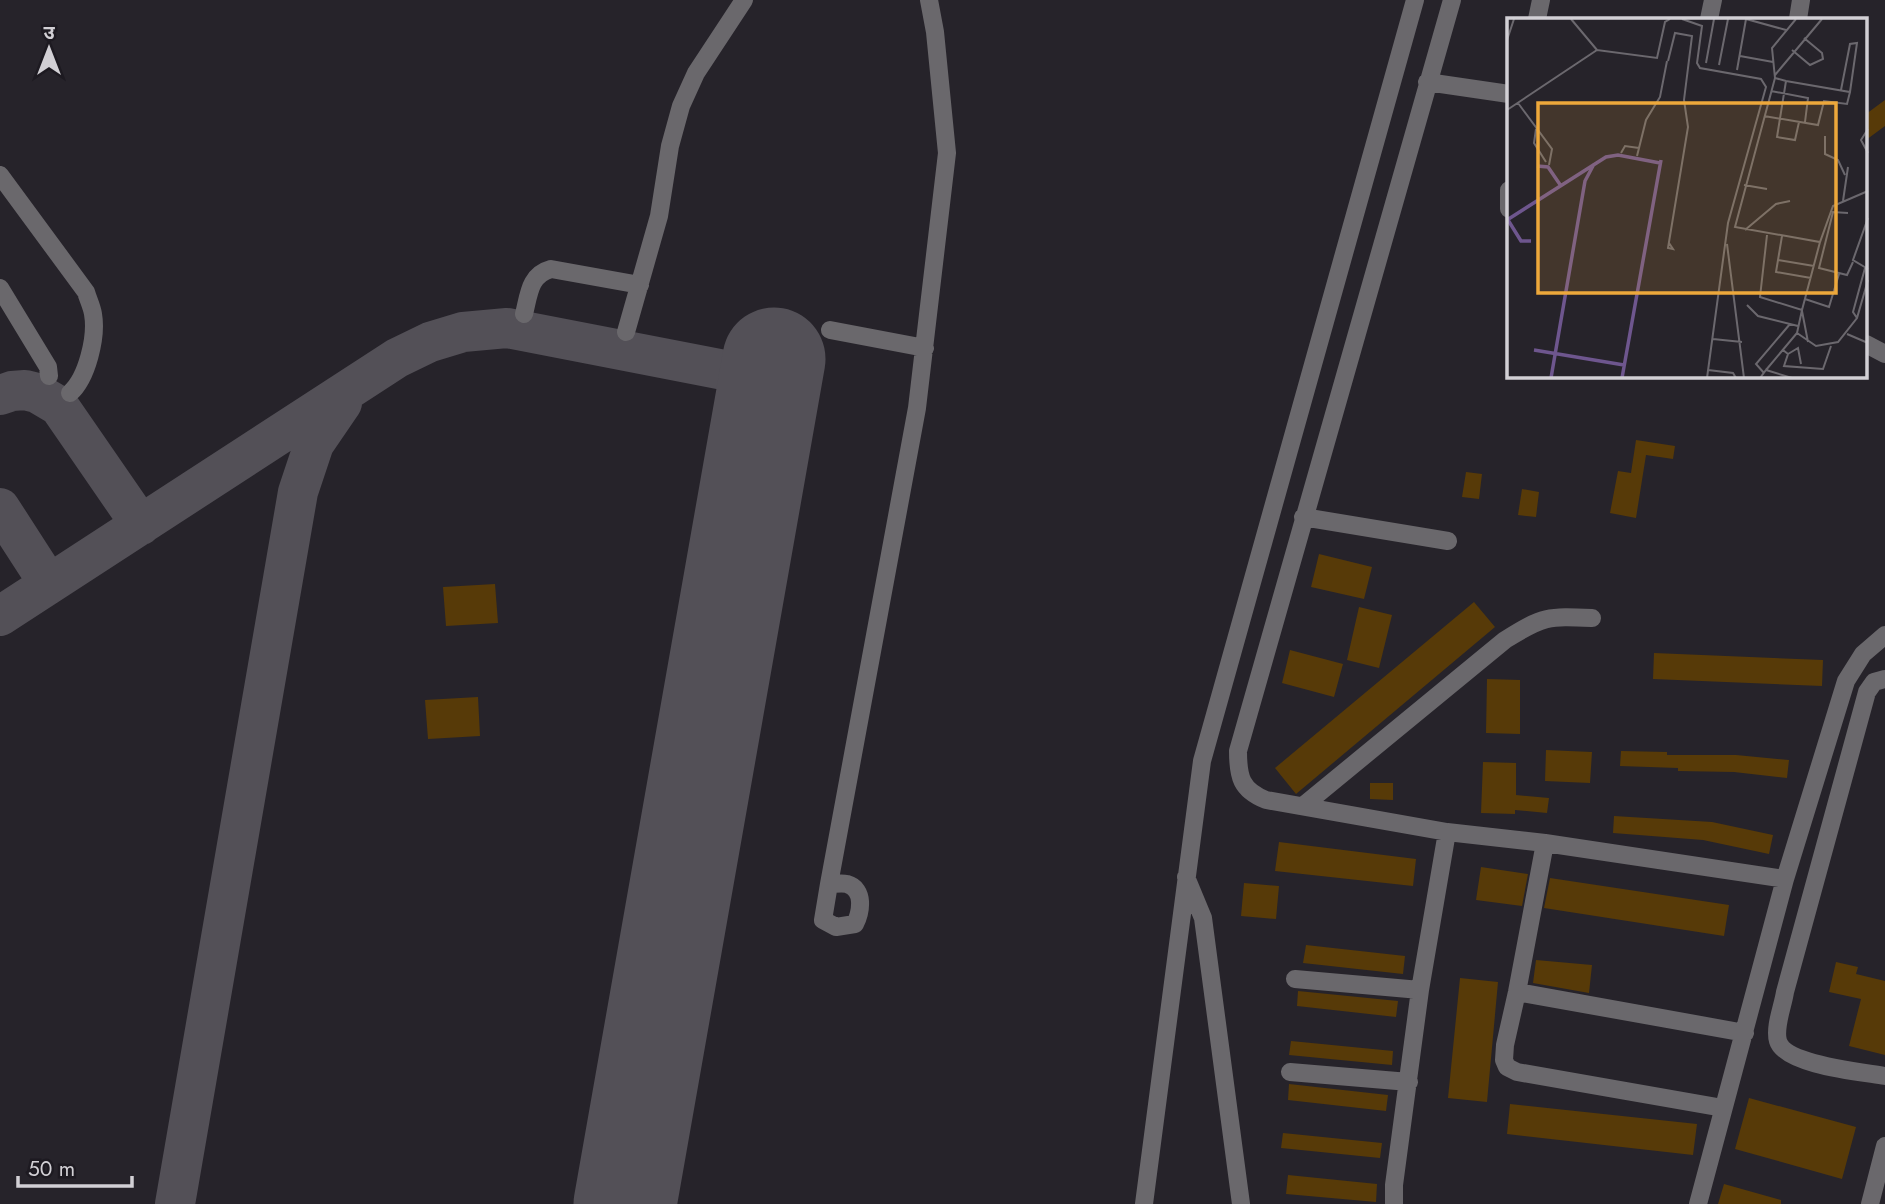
<svg xmlns="http://www.w3.org/2000/svg" width="1885" height="1204" viewBox="0 0 1885 1204" font-family="Jost,'Noto Sans Devanagari',sans-serif">
  <rect width="100%" height="100%" fill="#26232a"/>
  <g fill="none" stroke-linecap="round" stroke-linejoin="round">
    <path stroke="#535057" stroke-width="40" d="M0,395L12,391L25,390L37,393L59,406L141,525
      M0,508L49,584
      M0,616L397,358L430,342L463,332L507,328L724,370L770,382
      M175,1204L298,492L314,444L342,403"/>
    <path stroke="#535057" stroke-width="103" d="M625,1204L774,359"/>
  </g>
  <path fill="#573a08" d="M1885,100V126L1866,140V114Z
    M1636,440L1675,446L1673,459L1646,455L1636,518L1610,513L1618,471L1631,473Z
    M1466,472L1482,474L1479,499L1462,497Z
    M1522,489L1539,492L1536,517L1518,515Z
    M1319,554L1372,567L1364,599L1311,587Z
    M495,584L498,623L446,626L443,587Z
    M1474,602L1495,627L1296,794L1275,768Z
    M1359,607L1392,615L1379,668L1347,660Z
    M1290,650L1343,664L1334,697L1282,683Z
    M1654,653L1823,660L1822,686L1653,679Z
    M1487,679L1520,680V734L1486,733Z
    M478,697L480,736L428,739L425,700Z
    M1546,750L1592,752L1590,783L1545,781Z
    M1621,751L1667,752V755H1736L1789,760L1787,778L1734,772L1678,771V768L1620,766Z
    M1483,762L1516,763V795L1549,798L1547,813L1515,810V814L1481,813Z
    M1370,783H1393V800L1370,799Z
    M1614,816L1712,822L1773,835L1769,854L1703,840L1613,833Z
    M1279,842L1416,859L1413,886L1275,871Z
    M1481,867L1528,874L1522,906L1476,900Z
    M1550,878L1729,905L1724,936L1544,908Z
    M1244,883L1279,886L1276,919L1241,916Z
    M1306,945L1405,956L1403,974L1303,963Z
    M1536,960L1592,965L1589,993L1533,983Z
    M1836,962L1858,967L1856,974L1885,981V1055L1849,1046L1861,999L1829,992Z
    M1460,978L1498,982L1487,1102L1448,1098Z
    M1298,991L1398,1001L1396,1017L1297,1006Z
    M1291,1041L1393,1051L1392,1065L1289,1055Z
    M1289,1084L1388,1095L1386,1111L1288,1100Z
    M1749,1098L1856,1127L1842,1179L1735,1149Z
    M1510,1104L1697,1124L1693,1155L1507,1134Z
    M1283,1133L1382,1143L1380,1158L1281,1148Z
    M1288,1175L1377,1184L1376,1202L1286,1194Z
    M1724,1184L1781,1200V1204H1718Z"/>
  <g fill="none" stroke-linecap="round" stroke-linejoin="round">
    <path stroke="#6a686c" stroke-width="18" d="M1452,0L1238,751C1238,777 1241,790 1266,800L1447,832L1545,843L1785,879L1846,681L1863,654L1885,635
      M1537,19L1541,0
      M1709,19L1713,0
      M1798,19L1801,0
      M1427,82L1509,94
      M0,175L86,292C88,299 92,307 93,314C97,337 87,378 70,393
      M1509,190V209
      M0,288L48,367L49,376
      M524,314C529,295 529,275 551,269L640,285
      M830,330L925,348
      M626,332L659,216L670,146L681,106L696,73L744,0
      M1866,344L1885,354
      M1303,517L1448,541
      M1885,679L1874,682L1867,692L1785,992C1783,1006 1774,1027 1778,1041C1785,1065 1862,1072 1885,1076
      M1303,806L1505,640C1543,616 1548,616 1592,618
      M1545,843L1517,992L1505,1045L1504,1060L1507,1067L1517,1072L1723,1108
      M1186,877L1203,918L1241,1204
      M829,884C835,884 842,883 847,884C865,889 861,912 855,924L836,927L823,920L829,884L917,408L947,153L935,32L929,0
      M1295,979L1420,990
      M1517,992L1745,1033
      M1290,1072L1409,1082
      M1144,1204L1202,761L1415,0
      M1394,1204V1185L1420,990L1447,832
      M1698,1204L1785,879
      M1870,1204L1885,1146"/>
  </g>
  <g transform="translate(1507 18)">
    <rect width="360" height="360" fill="#26232a"/>
    <path fill="none" stroke="#6e568e" stroke-width="3.5" d="M30,148L41,149L54,168M0,202L99,139L111,137L153,145M1,202L14,223H24M27,332L117,347M44,360L78,163L87,146M115,360L154,142"/>
    <path fill="none" stroke="#6b686e" stroke-width="2" d="M64,1L90,32M175,1L195,8L190,45L193,50L254,61L259,69L221,205L200,360M239,1L279,12M289,1L265,30L268,60L279,63L343,74L350,25L343,26L334,72M0,22L7,1M285,32L303,47L316,41L315,35L297,20M233,38L266,44M161,43L168,15L185,18L177,82L181,109L161,230L166,231L162,225M199,45L207,1M212,47L221,1M230,52L239,1M268,57L315,1M268,60L228,209L313,224L326,188L361,173M279,63L270,119L288,122L292,104M264,73L301,80L298,104M11,85L45,131L42,147M0,92L90,32L150,40L158,4L163,1M257,98L311,107L317,83L340,86L343,74M29,111L27,125L39,144M361,111L354,122L361,135M318,118V136L331,142L338,157M114,135L118,128L132,130M130,138L139,102L153,79L160,43M237,167L260,171M336,183L341,149M341,195L326,194L312,250L340,257L346,244M361,200L346,242L361,251M238,212L269,186L283,183M260,217L253,279L295,292L313,224M275,218L269,254L304,260M220,226L237,360M271,242L307,248M298,281L322,289L332,256M240,287L251,298L291,308M295,293L301,324M350,300L346,294L358,250M290,315L309,328L331,324L350,300L361,262M340,316L361,325M206,321L235,324M276,332L281,336L277,348L316,351L324,328M281,336L291,330L294,346M201,352L226,355L229,360M259,352L290,315L295,292M257,355L249,346L283,306M253,360L259,352L285,360"/>
    <path fill="#eda83b" fill-opacity="0.15" stroke="#eda83b" stroke-width="3.5" d="M31,85H329V275H31Z"/>
    <rect width="360" height="360" fill="none" stroke="#d2d0d5" stroke-width="3.5"/>
  </g>
  <g transform="translate(49 49)" stroke="#1d1a21" stroke-width="5" paint-order="stroke">
  <path d="M0-5L12 26L0 18L-12 26Z" fill="#d2d0d5"/>
  <text y="-10" font-size="19" font-weight="bold" text-anchor="middle" fill="#d2d0d5">उ</text>
  </g>
  <path d="M18 1176v10h114v-10" fill="none" stroke="#d2d0d5" stroke-width="3.5"/>
  <text x="28" y="1176" font-size="21" fill="#d2d0d5" stroke="#1d1a21" stroke-width="5" paint-order="stroke">50 m</text>
</svg>
